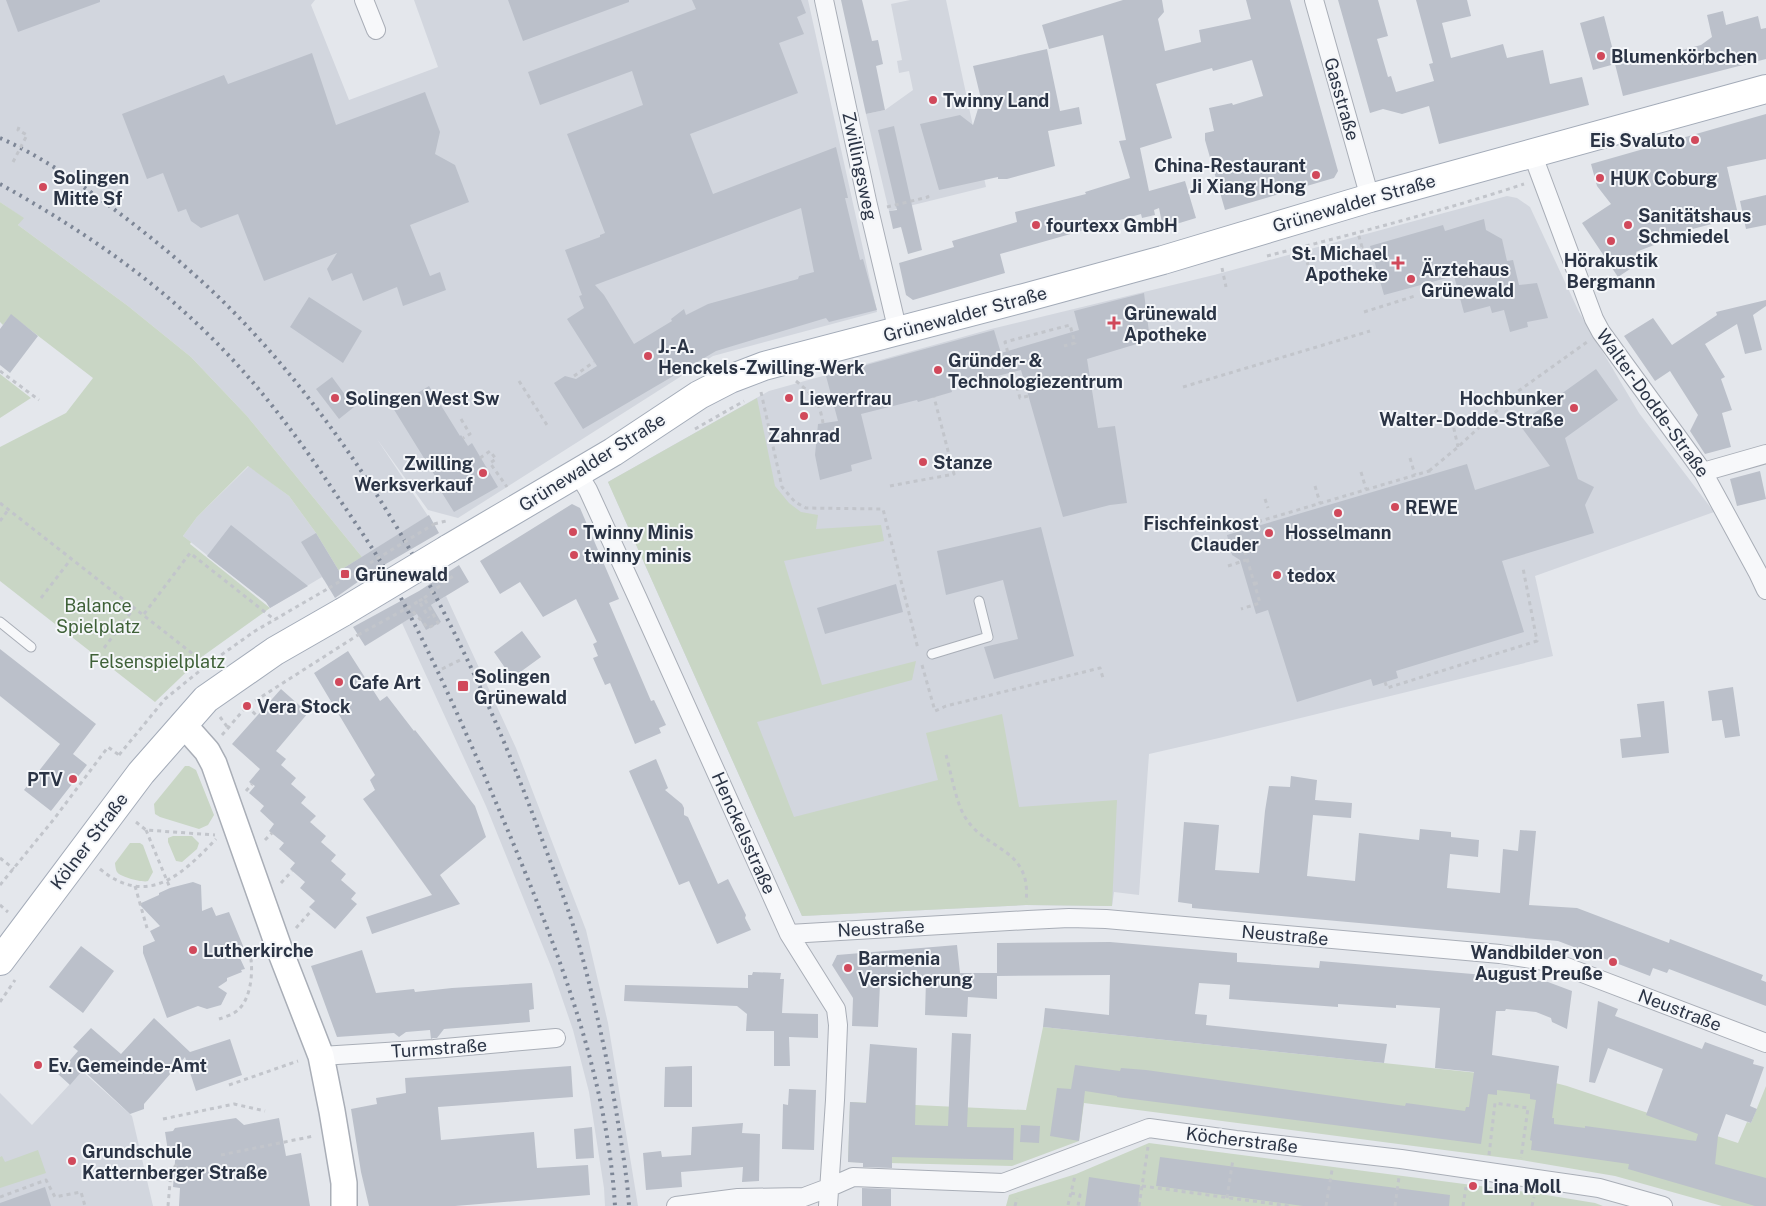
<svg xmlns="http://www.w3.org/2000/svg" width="1766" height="1206" viewBox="0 0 1766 1206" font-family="'Public Sans',sans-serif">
  <rect width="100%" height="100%" fill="#e4e7ec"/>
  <path fill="#d2d6de" d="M0,0H315L311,5L349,100L438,67L414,0H808L877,312L713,356L458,518L428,510L377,439L428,516L362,557L247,416L191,357L128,306L18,225L23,218L0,202Z
    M910,0H946L986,187L889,211L866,114L885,110L913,90L909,71L899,73L897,61L902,60L891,4Z
    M1507,196L1517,198L1530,207L1579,312L1639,413L1714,512L1535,576L1553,656L1219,738L1149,754L1139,895L1114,892L1112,906L1026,905L802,916L608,482L769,391L991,329L1214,275Z
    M249,466L289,496L316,533L339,571L324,580L322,577L270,608L266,602L183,536L197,517Z
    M446,596L516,748L586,930L608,1023L638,1206H605L604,1188L589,1092L573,1030L552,969L486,806L402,623Z
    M82,1071L132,1116L153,1206H0V1093L32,1125Z"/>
  <path fill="#c9d6c5" d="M0,202L24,218L18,225L128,306L191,357L247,416L362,557L339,571L316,533L289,496L248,466L197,517L183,536L191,542L190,544L270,608L203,656L155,702L0,581V447L66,413L93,378L11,315L3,325L0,322Z
    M0,374L31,398L0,418Z
    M757,398L775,486L789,503L801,512L818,515L816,529L881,525L884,541L784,561L822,685L916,661L912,680L757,722L794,817L938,780L926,733L1002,714L1019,807L1117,800L1112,906L1026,905L802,916L608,482Z
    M185,766H189L196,770L214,815L208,825L199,829L160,817L155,814L154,804Z
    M173,836H192L199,843L197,849L182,862L176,861L168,842V838Z
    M130,843H140L143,845L153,872L148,881C143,883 120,877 117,872C116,871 115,864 115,863Z
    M1043,1027L1544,1080L1567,1086L1738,1143L1747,1122L1751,1123L1766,1086V1206H1722L1615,1176L1521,1160L1084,1103L1079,1141L1012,1166L848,1162L850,1102L1026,1110Z
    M1149,1143L1534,1193L1595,1203L1603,1206H1006L1009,1195L1076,1174Z
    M38,1150L46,1173L0,1188V1157L2,1156L5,1162Z"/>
  <path fill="#bbc0ca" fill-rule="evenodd" d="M6,0H100V2L18,32Z
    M508,0H629V2L523,41Z
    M692,0H801L806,13L797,17L804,34L779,43L798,93L690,134L713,194L836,147L848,198H845L860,260L863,259L877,310L829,322L826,318L716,351L583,429L554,383L565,376L576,379L597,366L567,319L584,308L579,296L582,295L565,250L600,237V235L605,233L567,134L643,105L632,71L540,105L528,72L696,9ZM801,208L814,272L799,276L798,279L708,304L686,315L684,309L671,319L672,321L634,344L604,295L595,285Z
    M841,0H862L872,41L878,40L883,64L876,66L885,110L866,114Z
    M1123,0H1162L1164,12L1158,19L1165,51L1201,42L1199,30L1251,19L1246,0H1290L1338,171L1334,178L1225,210L1205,140V133L1214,131L1209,108L1232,103L1233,105L1263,96L1252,60L1213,71L1212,68L1156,84L1172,138L1140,148L1149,191L1185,181L1196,218L1163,228L1159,208L1154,210L1155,215L1142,218L1141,214L1000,254L1005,273L913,300L906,295L899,263L954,247L952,241L1017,222L1015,212L1086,194L1085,192L1130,178L1119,141L1126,140L1103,35L1049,49L1042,25Z
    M1338,0H1378L1388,36L1377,39L1388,77L1391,76L1396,92L1434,81L1429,64L1433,63L1416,0H1467L1471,16L1442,23L1451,58L1503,44L1507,58L1543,50L1550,84L1582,77L1589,105L1439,144L1429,106L1402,114L1383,109L1370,113Z
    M1723,11L1726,25L1758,16L1761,29L1766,28V59L1623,96L1615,64L1593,70L1580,23L1604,16L1616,62L1644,55V60L1701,45L1712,37L1707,15Z
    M1047,49L1060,111L1079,107L1082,124L1048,131L1055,166L1007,179H998V177L939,190L920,124L960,115L973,125L981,99L973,66Z
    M312,53L336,125L425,92L440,132L435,154L455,165L469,202L410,225L430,276L440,272L446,290L403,306L397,287L363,301L352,273L332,281L327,269L337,253L264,281L238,214L201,228L191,221L186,209L178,212L163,173L147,179L122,114L224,75L228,84Z
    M1766,114V159L1727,167L1737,210L1710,216L1712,224L1665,236L1667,240L1636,252L1642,261L1618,277L1582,223L1611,204L1597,186L1591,164Z
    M894,126L922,250L908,254L901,227L893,229L889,211L897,210L878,130Z
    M1766,195V225L1746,229L1740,201Z
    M1484,219L1486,230L1502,239L1507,261L1513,260L1519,285L1537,283L1548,318L1527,322L1528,327L1510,332L1504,310L1492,313L1490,306L1464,313L1454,276L1384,295L1370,246L1443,225L1445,231Z
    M1144,293L1150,340L1087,359L1098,428L1115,426L1127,503L1110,505L1063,517L1021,370L951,388L952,392L918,402L917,400L861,414L872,459L851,465L852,471L820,480L815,455L818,424L838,421L826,376L994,330L1001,353L1079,330L1074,311Z
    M309,297L362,331L343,363L290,327Z
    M1766,300V306L1753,315L1762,350L1745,354L1737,324L1705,344L1725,377L1721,379L1732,410L1722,413L1731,447L1705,454L1690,431L1698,415L1670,371L1655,381L1624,336L1653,318L1672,345L1717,315L1716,312Z
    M11,314L38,336L10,373L0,365V329Z
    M1596,369L1618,400L1565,438L1578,479L1594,487L1585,505L1594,533L1502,561L1524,632L1396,671L1398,678L1373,686L1371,679L1297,702L1268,610L1256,614L1240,560L1232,555L1227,535L1467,464L1475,490L1550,466L1519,424Z
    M332,377L354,407L339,419L316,389Z
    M429,386L460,436L461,435L468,446L472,443L498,487L454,512L442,493L445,492L393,408Z
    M1760,471L1766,499L1737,506L1730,479Z
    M572,504L580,508L619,599L609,603L651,701L654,700L666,725L659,728L661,733L635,744L610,683L605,685L593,658L598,656L593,644L597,642L576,599L543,617L520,582L500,594L480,561Z
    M429,515L439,533L372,572L335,598L301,542L316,533L339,571Z
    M231,525L308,586L270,608L266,602L207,556Z
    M1041,527L1074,656L994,679L984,647L1018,639L1003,580L946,595L937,551Z
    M459,565L469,582L431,605L441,622L426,630L417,614L365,646L353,627L419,591Z
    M896,584L903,612L825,634L817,608Z
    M522,631L541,657L512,678L494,652Z
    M0,649L96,724L73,754L87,765L51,811L24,790L60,744L0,696Z
    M348,651L380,701L387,696L414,731L415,730L475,806L486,837L440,875L460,904L372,934L366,917L432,895L363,799L375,790L370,780L375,775L314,673Z
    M1733,687L1740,736L1725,738L1722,720L1712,721L1708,691Z
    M281,689L308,713L276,751L286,759L281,765L296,778L291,784L306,797L301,803L316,816L310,822L326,836L321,842L336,855L331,861L346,874L341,880L356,893L351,899L357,904L335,929L309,907L315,901L300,888L305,882L290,869L295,863L279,849L284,843L269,831L274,824L260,811L264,806L249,793L255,786L249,782L260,769L232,744Z
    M1664,701L1669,753L1622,758L1620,739L1641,737L1637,704Z
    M656,759L668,788L665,790L682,804L684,808V815L688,817L718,884L728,879L746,915L745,918L751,930L717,944L689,881L679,885L629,771Z
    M1291,776L1317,780L1315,800L1352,803L1351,818L1313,815L1307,876L1355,881L1359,833L1419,840L1420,829L1451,832V837L1479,840L1478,857L1450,854L1447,888L1500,893L1503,849L1518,851L1520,830L1536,831L1529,905L1577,908L1669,943L1670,939L1763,975L1761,980L1766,982V1006L1669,969L1667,973L1653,968L1650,976L1558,941L1192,908V904L1178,902L1184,822L1219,825L1215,870L1259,873L1265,811L1269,786L1290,787Z
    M193,882L201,885L202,911L212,907L216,916L229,912L246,953L239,956L245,969L241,970L242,972L227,978V981L218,987L227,993L221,1005L207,1009L198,1006L167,1018L143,953V946L155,941L150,931L160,926L139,904L159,895V893L170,888Z
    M1110,942L1237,953V962L1319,968L1320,961L1508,977L1548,982L1572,991L1567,1029L1552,1022L1551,1018L1536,1012L1506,1009L1505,1011H1496L1492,1055L1559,1066L1552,1118H1554V1124L1585,1128V1126L1696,1141L1698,1134L1646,1115L1663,1069L1608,1048L1595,1083L1589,1082L1598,1001L1618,1009L1615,1016L1702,1049L1705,1042L1754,1060L1753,1064L1764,1067L1750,1106L1757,1109L1751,1123L1726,1114L1718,1136L1715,1164L1766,1178V1206H1755L1628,1169L1629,1164L1531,1150L1532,1141L1530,1140L1536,1100L1530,1099V1094L1497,1090V1095L1488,1094L1481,1144L1117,1097V1096L1085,1091L1079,1141L1050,1136L1057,1088L1071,1089L1075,1065L1120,1071L1121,1068L1146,1070L1405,1106L1406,1103L1465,1111L1466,1107H1469L1474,1072L1435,1068L1440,1008L1396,1005V1008L1338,1004V1007L1229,999L1230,985L1199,983L1195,1014L1207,1015L1206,1025L1387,1044L1384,1063L1043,1027L1045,1008L1109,1015L1110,975L997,976V999L968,997L967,1017L925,1015L926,980L880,984L878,1027L852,1026L853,998L832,965L837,955L957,945L960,973H997V943Z
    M81,946L114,971L83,1013L49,987Z
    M362,950L376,993L414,989L415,992L452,988L532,983L534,1009L529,1010L530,1022L444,1029L437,1038H433L431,1039L430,1030L406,1032L399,1037L394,1033L337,1037L311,966Z
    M753,972L781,973L780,979H784L782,1013L818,1014V1038L789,1037L790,1066H774V1031H746L747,1014L737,1006L624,1001L625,985L748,988V975H752Z
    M154,1018L190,1052L230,1039L242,1075L196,1091L185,1057L144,1104V1109L130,1114L83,1070L70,1085L58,1074L78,1051L73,1047L91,1028L121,1054Z
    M952,1033L971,1034L967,1127L1014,1128L1013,1160L892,1157V1168L863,1167V1163L848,1162L850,1102L866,1103L870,1044L917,1048L915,1125L948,1126Z
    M571,1066L573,1097L438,1107L441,1140L534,1132L537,1168L588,1165L590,1195L455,1206H369L361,1172L351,1109L377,1104L376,1098L406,1093L405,1078Z
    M692,1066V1107H664L665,1067Z
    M789,1089L816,1090L814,1150L782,1149L783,1104L788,1105Z
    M236,1118L244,1125L279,1118L286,1156L301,1153L310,1206H179L180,1188L173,1187L176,1149L168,1151L165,1132L173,1131L175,1128Z
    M743,1123L742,1133L760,1134L759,1181L742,1182L743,1167L681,1172L682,1187L646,1190L643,1153L661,1151L662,1157L691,1155L692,1127Z
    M1021,1125L1040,1126L1039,1143L1020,1142Z
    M592,1127L594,1158L576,1159L574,1129Z
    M1160,1157L1450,1195L1449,1206H1303L1156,1186Z
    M1089,1177L1140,1185L1138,1206H1085Z
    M45,1187L51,1206H0V1203Z
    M862,1188L891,1189V1206H862Z"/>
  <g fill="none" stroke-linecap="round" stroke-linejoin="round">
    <defs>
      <path id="lane" d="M0,622L31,647
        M932,654L988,637L979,601"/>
      <path id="street" d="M364,0L376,30
        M824,0L867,201L898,332
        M1314,0L1370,198
        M1532,153L1594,319L1601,332L1703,472L1758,573L1766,590
        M577,472L588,490L638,599L789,934L836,1009L838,1025L835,1100L828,1206
        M1703,472L1766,454
        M789,934L1028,920L1069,918L1106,919L1500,954L1556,963L1766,1043
        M321,1056L434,1049L556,1038
        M676,1206L738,1198L804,1197L828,1188L853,1177L1003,1183L1149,1128L1236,1140L1401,1159L1599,1188L1663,1206"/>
      <path id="secondary" d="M183,724L207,751L214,764L279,948L321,1056L332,1111L344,1183V1206"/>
      <path id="primary" d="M448,549L613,452L699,395L730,379L764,366L1024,298L1163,260L1370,198L1766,89
        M0,961L141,773L206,699L275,651L343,612"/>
    </defs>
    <use href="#lane" stroke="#a9aeb7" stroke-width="11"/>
    <use href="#street" stroke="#a9aeb7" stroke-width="20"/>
    <use href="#secondary" stroke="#a9aeb7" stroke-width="28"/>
    <use href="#primary" stroke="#a3abb8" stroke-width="30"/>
    <path stroke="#c2c5cb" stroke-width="3" stroke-dasharray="4 4" stroke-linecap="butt" d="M19,127L18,130L27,135
      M887,207L928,197L926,193
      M1303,247L1308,265
      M1347,253L1362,247L1358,233
      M1267,256C1353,234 1439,212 1524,184
      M1222,268L1226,287
      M1364,312L1415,296
      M0,371L39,400
      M574,376L594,362
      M519,381L547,425
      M796,381C814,396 819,400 823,423
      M1183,387L1370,331
      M761,392L782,487L795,502L806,508L883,509L918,649
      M1028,396L1020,398L1005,342L1070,325L1075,343L1064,346
      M461,419L470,434L463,438
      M1452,420L1458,447
      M695,429L744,401
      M480,458L490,451L496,459L490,463L507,487
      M1410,458L1415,475
      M1429,471L1458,447L1517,392L1587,342
      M1361,472L1366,489
      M890,486L954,474L934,397
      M1315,486L1320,503
      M1265,499L1268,508
      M0,503L207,665
      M1226,520L1230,530L1429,471L1430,475
      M0,521L8,510
      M434,524L446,521
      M1238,528L1260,603L1241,609
      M1228,566L1246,560
      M1254,584L1260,582
      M41,598L71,559
      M419,601L424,598L438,623L428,628L409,607L419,601L429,618
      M144,614L190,553L275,620
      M104,648L135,607
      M922,665L935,711L946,706L1100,668L1103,678
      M442,669L462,659
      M1385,682L1387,688L1537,641L1523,568
      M247,706L257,716
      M220,717L228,728
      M222,735L247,706L358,635
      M119,755L165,699L207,665L255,631L329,588
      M946,755C951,772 956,803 965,817C986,852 1032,847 1026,902
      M246,791L252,784
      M136,822L146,830L215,835
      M146,830L170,888
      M265,840L272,833
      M0,858L14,869
      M100,869C147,908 182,875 216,839
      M281,883L292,871
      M0,885L54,819L108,747L119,755
      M135,886L147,928
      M0,905L8,912
      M296,928L312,910
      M0,1002L15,980
      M219,1019C225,1017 234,1014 238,1010C250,1000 253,975 251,960L258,957
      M229,1085L298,1061
      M163,1119L234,1104L265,1111
      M221,1155L314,1136
      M1489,1155L1495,1103L1528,1108L1521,1158
      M1142,1186L1289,1206
      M1071,1193L1080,1195L1078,1206
      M0,1197L46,1180L55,1197L81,1192L85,1206
      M1227,1198L1233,1159
      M1068,1205L1075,1176
      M168,1206L171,1171L179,1162
      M1015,1206L1017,1198
      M1139,1206L1148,1147
      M1326,1206L1332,1170
      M1395,1206L1399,1177
      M1463,1206L1466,1187
      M1532,1206L1534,1197"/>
    <use href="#lane" stroke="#f7f8fa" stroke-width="9"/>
    <use href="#street" stroke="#f7f8fa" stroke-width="18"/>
    <use href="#secondary" stroke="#fff" stroke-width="25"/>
    <use href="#primary" stroke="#fff" stroke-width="28"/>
    <path stroke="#7d8696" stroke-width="4" stroke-dasharray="2.5 5" stroke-linecap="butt" d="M0,138C41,156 79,183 115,210C166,248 216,291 259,339C389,483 477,661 543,842C557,879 571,915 581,952C595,1004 607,1057 616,1110C621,1142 627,1174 629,1206
      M0,184C68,222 134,265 192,319C242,365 285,419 323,475C345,508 368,540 388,574C435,659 473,748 511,838C560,956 607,1077 615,1206"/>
    <defs>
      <path id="primary-bridge" d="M343,612L448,549"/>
    </defs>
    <use href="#primary-bridge" stroke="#a3abb8" stroke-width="30" stroke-linecap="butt"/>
    <path stroke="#c2c5cb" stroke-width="3" stroke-dasharray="4 4" stroke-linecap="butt" d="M13,162L27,135
      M329,588L434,524
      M424,598L453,576
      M358,635L409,607"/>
    <use href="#primary-bridge" stroke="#fff" stroke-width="28"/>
  </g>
  <g fill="#d1495b" stroke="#f4f6f9" stroke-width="2">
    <circle cx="1601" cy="56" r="5"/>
    <circle cx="933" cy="100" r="5"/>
    <circle cx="1695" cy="140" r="5"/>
    <circle cx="1316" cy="175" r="5"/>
    <circle cx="1600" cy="178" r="5"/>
    <circle cx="43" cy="187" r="5"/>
    <circle cx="1036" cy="225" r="5"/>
    <circle cx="1628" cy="225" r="5"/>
    <circle cx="1611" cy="241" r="5"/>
    <path d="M1395.5 255.5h5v5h5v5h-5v5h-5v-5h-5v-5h5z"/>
    <circle cx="1411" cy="279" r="5"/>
    <path d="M1111.5 315.5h5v5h5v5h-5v5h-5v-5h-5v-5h5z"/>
    <circle cx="648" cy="356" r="5"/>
    <circle cx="938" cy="370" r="5"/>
    <circle cx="335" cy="398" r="5"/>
    <circle cx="789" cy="398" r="5"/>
    <circle cx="1574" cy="408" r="5"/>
    <circle cx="804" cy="416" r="5"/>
    <circle cx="923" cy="462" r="5"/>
    <circle cx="483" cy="473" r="5"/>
    <circle cx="1395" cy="507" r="5"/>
    <circle cx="1338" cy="513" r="5"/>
    <circle cx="573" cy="532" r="5"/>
    <circle cx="1269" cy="533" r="5"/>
    <circle cx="574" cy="555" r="5"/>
    <rect x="340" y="569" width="10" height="10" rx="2.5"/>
    <circle cx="1277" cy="575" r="5"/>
    <circle cx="339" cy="682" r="5"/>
    <rect x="457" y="680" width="12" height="12" rx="2.5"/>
    <circle cx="247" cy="706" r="5"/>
    <circle cx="73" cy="779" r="5"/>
    <circle cx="193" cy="950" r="5"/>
    <circle cx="1613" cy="962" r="5"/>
    <circle cx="848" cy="968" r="5"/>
    <circle cx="38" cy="1065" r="5"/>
    <circle cx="72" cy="1161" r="5"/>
    <circle cx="1473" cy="1186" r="5"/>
  </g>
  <g text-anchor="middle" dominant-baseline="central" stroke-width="4" stroke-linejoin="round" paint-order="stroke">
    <g font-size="18" font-weight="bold" fill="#2b3445" stroke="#f4f6f9" text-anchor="start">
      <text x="1611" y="56">Blumenkörbchen</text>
      <text x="943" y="100">Twinny Land</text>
      <text x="1685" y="140" text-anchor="end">Eis Svaluto</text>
      <text x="1306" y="165" text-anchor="end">China-Restaurant<tspan x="1306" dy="21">Ji Xiang Hong</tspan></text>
      <text x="53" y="177">Solingen<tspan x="53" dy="21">Mitte Sf</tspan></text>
      <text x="1610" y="178">HUK Coburg</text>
      <text x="1638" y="215">Sanitätshaus<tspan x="1638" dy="21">Schmiedel</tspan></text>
      <text x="1046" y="225">fourtexx GmbH</text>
      <text x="1388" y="253" text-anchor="end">St. Michael<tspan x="1388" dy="21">Apotheke</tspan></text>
      <text x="1611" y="260" text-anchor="middle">Hörakustik<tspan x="1611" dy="21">Bergmann</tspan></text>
      <text x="1421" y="269">Ärztehaus<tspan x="1421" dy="21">Grünewald</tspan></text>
      <text x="1124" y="313">Grünewald<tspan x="1124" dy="21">Apotheke</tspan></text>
      <text x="658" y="346">J.-A.<tspan x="658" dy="21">Henckels-Zwilling-Werk</tspan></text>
      <text x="948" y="360">Gründer- &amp;<tspan x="948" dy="21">Technologiezentrum</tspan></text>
      <text x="345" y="398">Solingen West Sw</text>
      <text x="799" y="398">Liewerfrau</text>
      <text x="1564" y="398" text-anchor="end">Hochbunker<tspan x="1564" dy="21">Walter-Dodde-Straße</tspan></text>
      <text x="804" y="435" text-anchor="middle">Zahnrad</text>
      <text x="933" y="462">Stanze</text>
      <text x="473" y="463" text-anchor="end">Zwilling<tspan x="473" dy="21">Werksverkauf</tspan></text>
      <text x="1405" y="507">REWE</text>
      <text x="1259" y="523" text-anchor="end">Fischfeinkost<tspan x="1259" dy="21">Clauder</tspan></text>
      <text x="583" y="532">Twinny Minis</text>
      <text x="1338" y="532" text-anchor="middle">Hosselmann</text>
      <text x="584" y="555">twinny minis</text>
      <text x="355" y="574">Grünewald</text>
      <text x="1287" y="575">tedox</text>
      <text x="474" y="676">Solingen<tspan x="474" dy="21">Grünewald</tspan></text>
      <text x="349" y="682">Cafe Art</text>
      <text x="257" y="706">Vera Stock</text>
      <text x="63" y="779" text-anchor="end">PTV</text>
      <text x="203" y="950">Lutherkirche</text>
      <text x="1603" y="952" text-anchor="end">Wandbilder von<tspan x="1603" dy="21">August Preuße</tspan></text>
      <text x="858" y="958">Barmenia<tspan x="858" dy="21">Versicherung</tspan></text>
      <text x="48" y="1065">Ev. Gemeinde-Amt</text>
      <text x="82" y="1151">Grundschule<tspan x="82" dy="21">Katternberger Straße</tspan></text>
      <text x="1483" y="1186">Lina Moll</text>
    </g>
    <g font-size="18" fill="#2b3445" stroke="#f4f6f9">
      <text transform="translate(1342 99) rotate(74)">Gasstraße</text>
      <text transform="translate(860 166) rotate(78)">Zwillingsweg</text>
      <text transform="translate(1354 203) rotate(-16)">Grünewalder Straße</text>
      <text transform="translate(965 314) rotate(-15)">Grünewalder Straße</text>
      <text transform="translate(1653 403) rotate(54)">Walter-Dodde-Straße</text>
      <text transform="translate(592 462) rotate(-32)">Grünewalder Straße</text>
      <text transform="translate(744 833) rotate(66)">Henckelsstraße</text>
      <text transform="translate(89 841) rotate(-53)">Kölner Straße</text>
      <text transform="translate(881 928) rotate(-3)">Neustraße</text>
      <text transform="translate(1285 935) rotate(5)">Neustraße</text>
      <text transform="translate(1680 1010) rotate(21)">Neustraße</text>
      <text transform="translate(439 1048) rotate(-4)">Turmstraße</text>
      <text transform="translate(1242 1140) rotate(7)">Köcherstraße</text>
    </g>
    <g font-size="18" fill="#3f6138" stroke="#f4f6f9">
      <text x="98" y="605">Balance<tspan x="98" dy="21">Spielplatz</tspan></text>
      <text x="157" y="661">Felsenspielplatz</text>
    </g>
  </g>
</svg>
